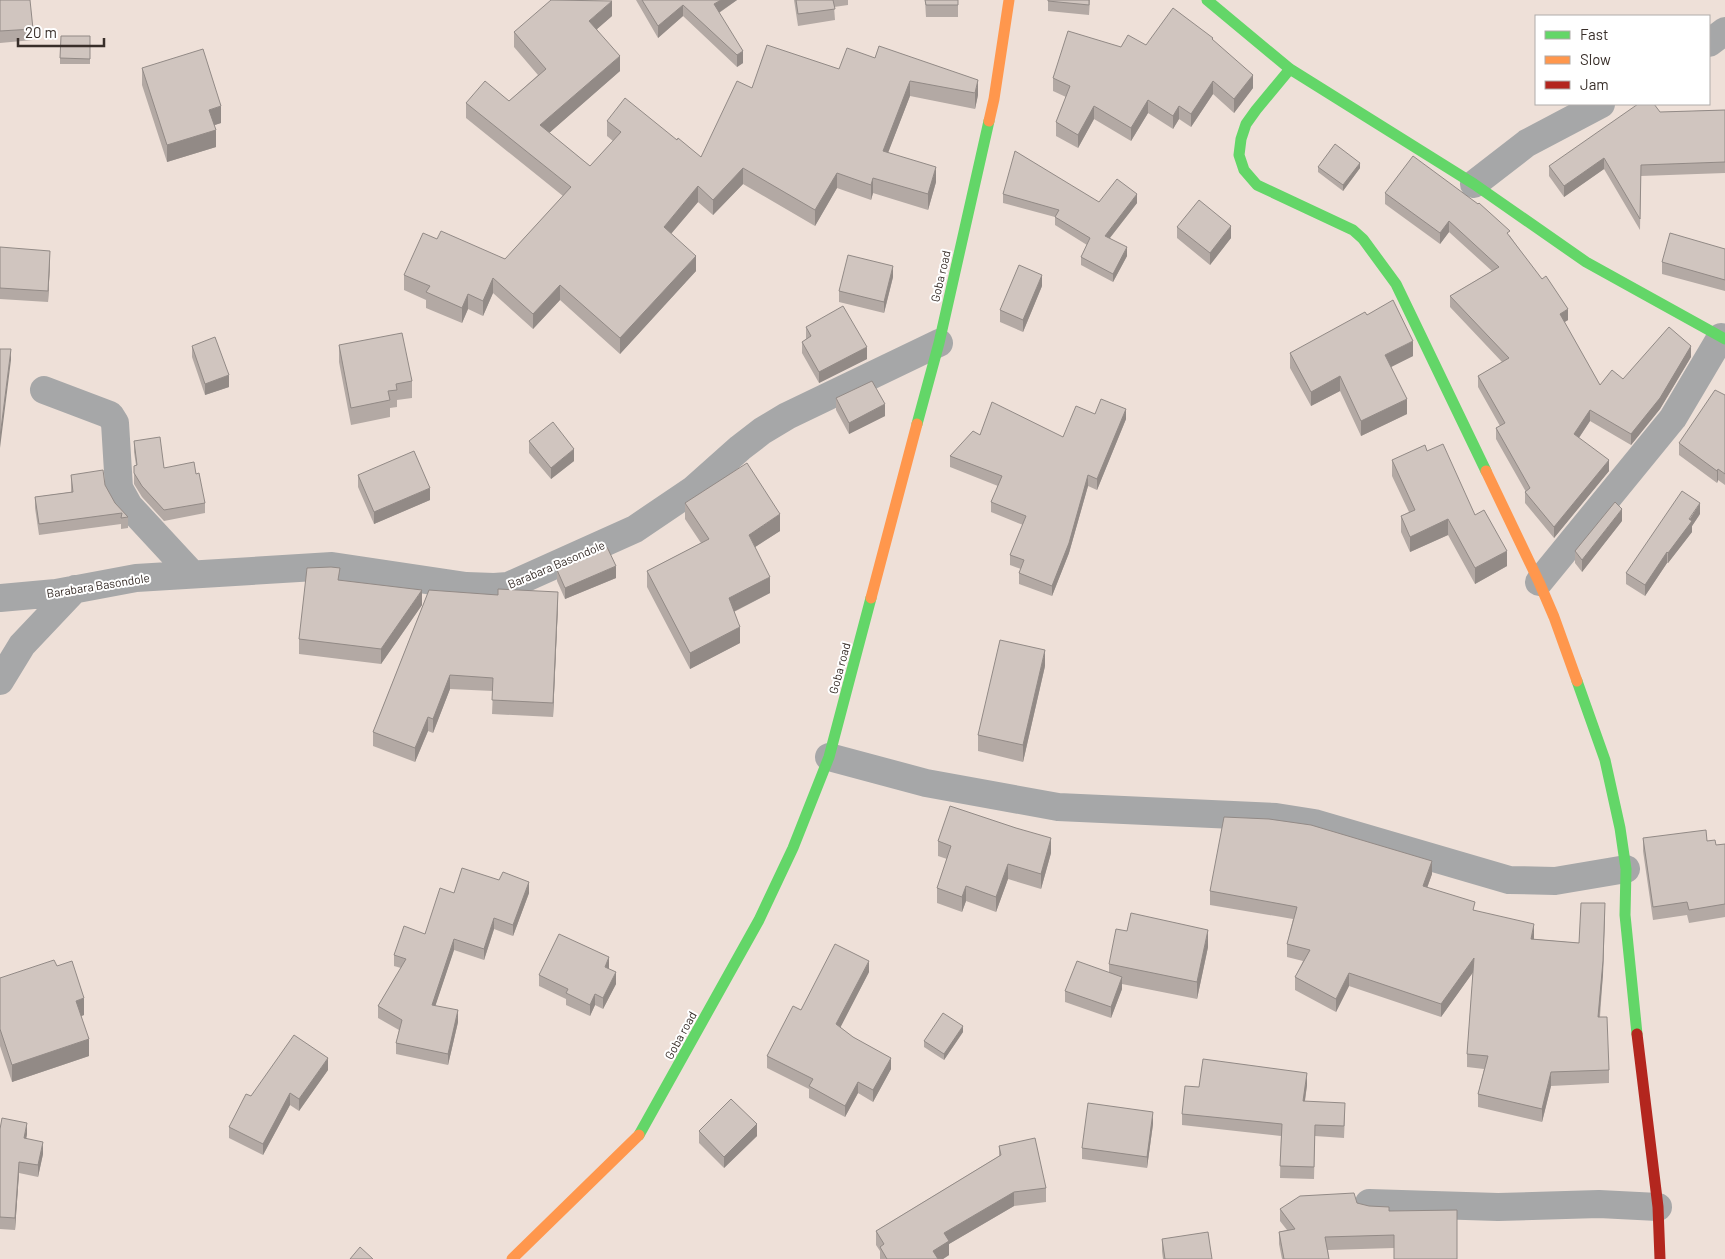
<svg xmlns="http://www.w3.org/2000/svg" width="1725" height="1259" viewBox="0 0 1725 1259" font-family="Barlow,sans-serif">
  <rect width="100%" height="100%" fill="#eee0d8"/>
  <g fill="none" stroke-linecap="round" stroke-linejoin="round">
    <path stroke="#a6a7a8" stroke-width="28" d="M1709,43L1725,31
      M1474,184L1527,143L1601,104
      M44,390L110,415L115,423L119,488L129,506L192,574
      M1539,582L1673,418L1721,337
      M0,598L56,593L136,578L332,566L466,586L494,587L508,586L635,529L694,489L740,448L762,431L787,416L939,343
      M0,681L22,645L75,589
      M829,757L926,783L1058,807L1276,817L1314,823L1509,880L1555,881L1626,869
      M1369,1203L1498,1207L1599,1204L1658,1207"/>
    <path stroke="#63d668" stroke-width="11" d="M1207,0L1290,69L1474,184L1586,262L1725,339
      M1290,69L1256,110L1246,124L1241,139L1239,155L1244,170L1257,185L1353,230L1363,239L1396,284L1486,471
      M917,424L939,343L989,121
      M1577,681L1605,760L1620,828L1626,869L1625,915L1637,1034
      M639,1135L759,920L793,848L829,757L871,598"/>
    <path stroke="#ff974d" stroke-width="11" d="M989,121L994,99L1009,0
      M1486,471L1539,582L1554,617L1577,681
      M871,598L917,424
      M512,1259L639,1135"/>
    <path stroke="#b3261e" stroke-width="11" d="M1637,1034L1658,1207L1660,1259"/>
  </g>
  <path fill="#b3a9a4" d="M0,0L33,29V40L0,43Z
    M636,0H737L719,13L743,63L737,67L683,16L658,38Z
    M794,0H848V5L834,7L835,20L798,26Z
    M925,0H958V17H926Z
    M1048,0H1090L1089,15L1048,11Z
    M612,16L597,29L620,71L549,133L590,166L613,141L607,136V121L677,140L701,157L752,88L839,69L875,58L879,46L978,95L975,109L910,96L888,152L936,182L928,210L873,193L871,200L837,188L815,226L743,184L713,215L698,202L671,234L696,271L620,354L560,300L533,329L493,293L483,316L468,309L462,323L426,308V300L404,290V275L437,239L505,259L563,196L466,118V103L509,101L538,75L514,47V32Z
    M90,36V64H60V58Z
    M1213,40L1253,88L1234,113L1213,94L1191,127L1179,119L1173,129L1148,113L1131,141L1094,119L1078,148L1056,136V122L1066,97L1053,91V78L1121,47L1146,45Z
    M142,68L221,123L214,125L216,147L167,162L142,85Z
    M1725,110V173L1641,176L1640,230L1604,169L1564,197L1549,176V166L1660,112Z
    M1318,167L1360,168L1343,191L1318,172Z
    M1385,193L1510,236L1568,320L1564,322L1600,385L1623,379L1691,357L1660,409L1631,445L1590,421L1579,438L1609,471L1554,538L1525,503V492H1526L1496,439V428L1500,426L1478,387V376L1502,362L1450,307V296L1492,271L1449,232L1440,244L1385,204Z
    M1003,194L1099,202L1137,203L1110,238L1127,256L1113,282L1081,265V257L1087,245L1055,225V217L1003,203Z
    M1177,227L1231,238L1210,265L1177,238Z
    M0,247L50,262L48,302L0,299Z
    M1725,249V291L1662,274V262Z
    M893,277L884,313L839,302V291Z
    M1042,286L1023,332L1000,322V310Z
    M1367,315L1413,356L1391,367L1407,414L1361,436L1340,391L1311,406L1290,368V353Z
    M806,327L867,359L819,383L802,353V342L806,339Z
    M339,345L412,381V398L397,400V407L390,408V417L351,425L339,362Z
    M192,346L229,387L205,395L192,357Z
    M1725,395V485L1718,480L1717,483L1679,455V443Z
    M836,398L885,416L849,434L836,410Z
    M1095,414L1126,419L1097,490L1088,486L1069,553L1052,596L1019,584V573L1021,569L1010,565V555L1023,525L991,512V502L998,486L950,467V456L980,435L1063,437Z
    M134,441L164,468L196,474L205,503V513L164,521L142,497L134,484V466L136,465L134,452Z
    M529,441L574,461L551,479L529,453Z
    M1427,451L1475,515L1507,566L1475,584L1448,535L1410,552L1401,532V516L1409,512L1392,476V460Z
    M71,475L105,485L115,503L128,517V528L121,529V524L39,535L35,508V497L71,492Z
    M358,475L430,500L374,524L358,487Z
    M685,503L780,531L755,547L770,593L734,612L740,643L690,669L647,587V571L701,543L685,519Z
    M1700,514L1692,526V532L1668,563H1667L1645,596L1626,584V573Z
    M1622,521L1582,572L1575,563V551Z
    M557,570L616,578L565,599L557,581Z
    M429,590L558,605L553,717L492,714L493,691L450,689L433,733L428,731L415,762L373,746V732Z
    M422,605L381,664L299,654V639Z
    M1045,666L1023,762L978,751V735Z
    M1643,838L1707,841L1716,845L1725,844V917L1689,923L1687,915L1653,920L1643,851Z
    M938,841L1051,853L1041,889L1008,879L996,912L966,901L962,912L937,903V888L947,859L938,856Z
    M1432,874L1427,888L1534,938V939L1579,943L1605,917L1603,974L1600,1017L1609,1070V1083L1551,1086L1542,1122L1478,1107V1094L1484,1069L1467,1067V1054L1473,972L1441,1017L1349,986L1336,1012L1295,990V977L1303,961L1287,957V944L1293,919L1210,905V891Z
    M454,893H529L513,936L494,929L484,960L454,950L435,1006L458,1022L448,1065L396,1054V1043L399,1030L378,1018V1006L401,968L394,966V955L425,934Z
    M1208,947L1197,999L1122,984V989L1111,1018L1065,1002V991L1109,973V964Z
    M57,966L84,1015L81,1016L89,1056L12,1082L0,1046V978Z
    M609,968V969L616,984L603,1009L595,1005L590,1016L566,1005V999L539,986V975Z
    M869,972L840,1027L891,1069L873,1102L858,1093L845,1117L809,1098V1089L767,1068V1056L801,1010Z
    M963,1032L944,1060L924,1047V1041Z
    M328,1070L299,1111L290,1105L263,1155L229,1138V1127L251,1096Z
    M1307,1085L1305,1101L1345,1115L1344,1138L1315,1136L1314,1179L1280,1178L1281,1136L1182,1125V1114L1199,1087Z
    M1153,1124L1147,1168L1082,1159V1148Z
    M0,1129L27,1134L26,1139L43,1154L38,1177L19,1173L15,1230L0,1229Z
    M699,1131L757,1136L724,1168L699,1143Z
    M999,1146L1046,1188V1202L1014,1206L949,1244V1255L943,1259H880V1251L876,1245V1231L999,1156Z
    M1357,1203L1389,1211L1457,1210L1394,1248L1328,1250L1329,1259H1282L1279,1244V1232L1287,1230L1280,1221V1209Z
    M1162,1239L1212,1259H1163L1162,1251Z"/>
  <path fill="#928a86" d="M721,0H737L714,16V4Z
    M612,1V16L589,36V21Z
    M683,5V16L658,38V26Z
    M743,51V63L737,67V55Z
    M620,56V71L540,141V125Z
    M1253,75V88L1234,113V99Z
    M978,80V95L975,109V93Z
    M910,81V96L883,166V151Z
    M1213,81V94L1191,127V114Z
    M1148,100V113L1131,141V128Z
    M221,106V123L209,127V110Z
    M1094,106V119L1078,148V135Z
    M1179,106V119L1173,129V116Z
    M216,130V147L167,162V145Z
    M1604,158V169L1564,197V186Z
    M1360,163V168L1343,191V185Z
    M936,167V182L928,210V194Z
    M743,168V184L713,215V200Z
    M837,173V188L815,226V210Z
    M873,178V193L871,200V185Z
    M698,186V202L664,242V227Z
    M1137,194V203L1105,244V236Z
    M1449,221V232L1440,244V233Z
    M1231,226V238L1210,265V253Z
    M1127,247V256L1113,282V274Z
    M50,251V262L48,302V291Z
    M696,256V271L620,354V338Z
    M893,266V277L884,313V302Z
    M1042,275V286L1023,332V320Z
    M493,278V293L483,316V301Z
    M560,285V300L533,329V314Z
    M468,294V309L462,323V308Z
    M1568,309V320L1560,325V314Z
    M1413,341V356L1385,370V355Z
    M1691,346V357L1660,409L1631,445V434Z
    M867,347V359L819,383V372Z
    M11,349V360L0,448V437Z
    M229,375V387L205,395V384Z
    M1340,376V391L1311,406V392Z
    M1407,399V414L1361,436V421Z
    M885,404V416L849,434V423Z
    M1126,409V419L1097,490V479Z
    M1590,410V421L1574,445V434Z
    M574,449V461L551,479V468Z
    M1609,460V471L1554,538V527Z
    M1718,469V480L1717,483V471Z
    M1088,475V486L1069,553L1052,596V586Z
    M430,488V500L374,524V512Z
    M1700,503V514L1692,526V532L1668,563V553Z
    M1622,509V521L1582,572V560Z
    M780,514V531L749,551V535Z
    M1448,519V535L1410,552V537Z
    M1507,551V566L1475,584V568Z
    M1667,552V563L1645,596V585Z
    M616,566V578L565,599V588Z
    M770,577V593L729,614V598Z
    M422,590V605L381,664V649Z
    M558,592V605L553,717V703Z
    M740,627V643L690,669V653Z
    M1045,650V666L1023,762V745Z
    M450,675V689L433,733V719Z
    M428,717V731L415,762V748Z
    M1051,838V853L1041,889V874Z
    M1432,861V874L1423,899V886Z
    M1008,864V879L996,912V897Z
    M529,882V893L513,936V925Z
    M966,886V901L962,912V897Z
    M1605,903L1603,974L1598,1030V1017Z
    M494,918V929L484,960V949Z
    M1534,924V938L1531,952V939Z
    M1208,930V947L1197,999V982Z
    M454,939V950L432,1016V1005Z
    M609,957V968L605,978V967Z
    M1474,958V971L1441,1017V1004Z
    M869,961V972L836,1036V1024Z
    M616,972V984L603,1009V998Z
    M1349,973V986L1336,1012V999Z
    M1122,977V989L1111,1018V1007Z
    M595,994V1005L590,1016V1005Z
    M84,998V1015L76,1018V1001Z
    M458,1010V1022L448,1065V1054Z
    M963,1026V1032L944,1060V1054Z
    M89,1039V1056L12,1082V1065Z
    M328,1058V1070L299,1111V1099Z
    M891,1058V1069L873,1102V1090Z
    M1551,1072V1086L1542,1122V1109Z
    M1307,1073V1085L1303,1113V1101Z
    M858,1082V1093L845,1117V1106Z
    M290,1093V1105L263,1155V1144Z
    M1153,1112V1124L1147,1168V1157Z
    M27,1123V1134L24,1150V1138Z
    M757,1124V1136L724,1168V1157Z
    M43,1142V1154L38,1177V1165Z
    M19,1162V1173L15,1230V1218Z
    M1014,1192V1206L949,1244V1255L943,1259H933V1251L944,1233Z"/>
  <path fill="#d0c5bf" stroke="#928a86" d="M0,0H30L33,29L0,31Z
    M551,0L612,1L589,21L620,56L540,125L590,166L621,132L607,121L625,98L677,140L678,138L701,157L737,81L752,88L767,45L839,69L847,48L875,58L879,46L978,80L975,93L910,81L883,151L936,167L928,194L873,178L871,185L837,173L815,210L743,168L713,200L698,186L664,227L696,256L620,338L560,285L533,314L493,278L483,301L468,294L462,308L426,292L430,286L404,275L423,233L437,239L441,231L505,259L571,187L466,103L485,81L509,101L546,69L514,32Z
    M642,0H721L714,4L743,51L737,55L683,5L658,26Z
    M796,0H833L835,9L798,14Z
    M925,0H958V5H926Z
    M1048,0H1089V5L1048,1Z
    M1173,8L1213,38L1212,39L1253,75L1234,99L1213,81L1191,114L1179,106L1173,116L1148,100L1131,128L1094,106L1078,135L1056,122L1070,86L1053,78L1068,31L1121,47L1128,35L1146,45Z
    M61,36H90V59L60,58Z
    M203,49L221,106L209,110L216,130L167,145L142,68Z
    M1638,104H1654L1660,112L1725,110V162L1641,165L1640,219L1604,158L1564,186L1549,166Z
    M1335,144L1360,163L1343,185L1318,167Z
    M1015,151L1099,202L1117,179L1137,194L1105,236L1127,247L1113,274L1081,257L1090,238L1055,217L1059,210L1003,194Z
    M1413,156L1478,204L1479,203L1510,231L1507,233L1542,279L1546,276L1568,309L1560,314L1600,385L1612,370L1623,379L1669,327L1691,346L1660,398L1631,434L1590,410L1574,434L1609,460L1554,527L1525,492L1530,488L1496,428L1505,423L1478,376L1509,358L1450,296L1499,267L1449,221L1440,233L1385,193Z
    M1199,200L1231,226L1210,253L1177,227Z
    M1670,233L1725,249V280L1662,262Z
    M0,247L50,251L48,291L0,288Z
    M848,255L893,266L884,302L839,291Z
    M1019,265L1042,275L1023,320L1000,310Z
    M1393,300L1413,341L1385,355L1407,399L1361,421L1340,376L1311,392L1290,353L1365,312L1367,315Z
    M843,306L867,347L819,372L802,342L811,336L806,327Z
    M402,333L412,381L396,384L397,390L388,391L390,400L351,408L339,345Z
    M215,337L229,375L205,384L192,346Z
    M0,349H11L0,437Z
    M872,381L885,404L849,423L836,398Z
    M1715,390L1725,395V474L1718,469L1717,471L1679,443Z
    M1101,399L1126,409L1097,479L1088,475L1069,543L1052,586L1019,573L1024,560L1010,555L1026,516L991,502L1002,476L950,456L973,431L980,435L992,402L1063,437L1076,406L1095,414Z
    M553,422L574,449L551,468L529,441Z
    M160,437L164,468L194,462L196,474L199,473L205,503L164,510L142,486L134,473V466L137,465L134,441Z
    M1443,444L1475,515L1484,510L1507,551L1475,568L1448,519L1410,537L1401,516L1415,510L1392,460L1425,445L1427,451Z
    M414,451L430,488L374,512L358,475Z
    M747,463L780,514L749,535L770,577L729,598L740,627L690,653L647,571L709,539L685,503Z
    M103,470L105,485L115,503L128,517L121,518L122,513L39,524L35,497L73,492L71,475Z
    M1682,491L1700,503L1689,519L1692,521L1668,553L1667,552L1645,585L1626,573Z
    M1615,502L1622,509L1582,560L1575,551Z
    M607,547L616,566L565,588L557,570Z
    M331,567L340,568L338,580L422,590L381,649L299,639L307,568Z
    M498,589L558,592L553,703L492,700L493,678L450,675L433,719L428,717L415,748L373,732L429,590L498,595Z
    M1000,640L1045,650L1023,745L978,735Z
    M950,806L1016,828L1051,838L1041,874L1008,864L996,897L966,886L962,897L937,888L951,846L938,841Z
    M1224,817L1269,819L1311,825L1432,861L1423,886L1475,902L1473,910L1534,924L1531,939L1579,943L1581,903H1605L1603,961L1598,1017H1607L1609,1070L1551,1072L1542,1109L1478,1094L1488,1056L1467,1054L1474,958L1441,1004L1349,973L1336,999L1295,977L1310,950L1287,944L1297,907L1210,891Z
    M1706,830L1707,841L1715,840L1716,845L1725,844V904L1689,910L1687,902L1653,907L1643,838Z
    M462,868L499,880L503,872L529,882L513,925L494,918L484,949L454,939L432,1005L458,1010L448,1054L396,1043L402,1020L378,1006L406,959L394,955L404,926L425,934L440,888L454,893Z
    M1131,913L1208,930L1197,982L1109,964L1116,929L1127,931Z
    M559,934L609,957L605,967L616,972L603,998L595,994L590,1005L566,993L568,989L539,975Z
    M835,944L869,961L836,1024L853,1037L891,1058L873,1090L858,1082L845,1106L809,1086L813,1079L767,1056L793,1006L801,1010Z
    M54,960L57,966L72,961L84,998L76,1001L89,1039L12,1065L0,1029V978Z
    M1077,961L1122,977L1111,1007L1065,991Z
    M943,1013L963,1026L944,1054L924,1041Z
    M294,1035L328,1058L299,1099L290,1093L263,1144L229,1127L246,1094L251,1096Z
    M1203,1059L1307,1073L1303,1101L1345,1103L1344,1126L1315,1125L1314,1167L1280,1166L1282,1124L1182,1114L1185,1086L1199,1087Z
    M731,1099L757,1124L724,1157L699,1131Z
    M1088,1103L1153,1112L1147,1157L1082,1148Z
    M2,1118L27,1123L24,1138L43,1142L38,1165L19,1162L15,1218L0,1217V1129Z
    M1035,1138L1046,1188L1014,1192L944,1233L949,1241L933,1251L938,1259H887L880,1247L884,1244L876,1231L1001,1155L999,1146Z
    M1354,1193L1357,1203L1369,1206L1389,1207V1211L1457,1210V1259H1394V1235L1325,1237L1329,1259H1284L1279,1232L1295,1229L1280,1209L1300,1196Z
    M1208,1232L1212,1259H1165L1162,1239Z
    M360,1247L373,1259H350Z"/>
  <g text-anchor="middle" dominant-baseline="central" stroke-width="4" stroke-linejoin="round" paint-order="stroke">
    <g font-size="12" fill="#382e29" stroke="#fff">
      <text transform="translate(940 276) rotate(-77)">Goba road</text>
      <text transform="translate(556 564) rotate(-23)">Barabara Basondole</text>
      <text transform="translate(98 585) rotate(-9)">Barabara Basondole</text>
      <text transform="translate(839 668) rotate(-75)">Goba road</text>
      <text transform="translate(680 1035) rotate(-61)">Goba road</text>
    </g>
  </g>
  <rect x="1535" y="15" width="175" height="90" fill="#ffffff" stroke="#afaba9"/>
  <rect x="1545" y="31" width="25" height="8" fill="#63d668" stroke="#afaba9"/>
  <text x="1580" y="40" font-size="15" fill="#382e29">Fast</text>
  <rect x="1545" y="56" width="25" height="8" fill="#ff974d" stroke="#afaba9"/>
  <text x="1580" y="65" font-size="15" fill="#382e29">Slow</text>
  <rect x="1545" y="81" width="25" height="8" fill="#b3261e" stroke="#afaba9"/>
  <text x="1580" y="90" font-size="15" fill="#382e29">Jam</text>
  <path d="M18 38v8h86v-8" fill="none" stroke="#382e29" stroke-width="2.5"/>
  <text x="25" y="38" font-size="15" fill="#382e29" stroke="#ffffff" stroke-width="4" paint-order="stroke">20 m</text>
</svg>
